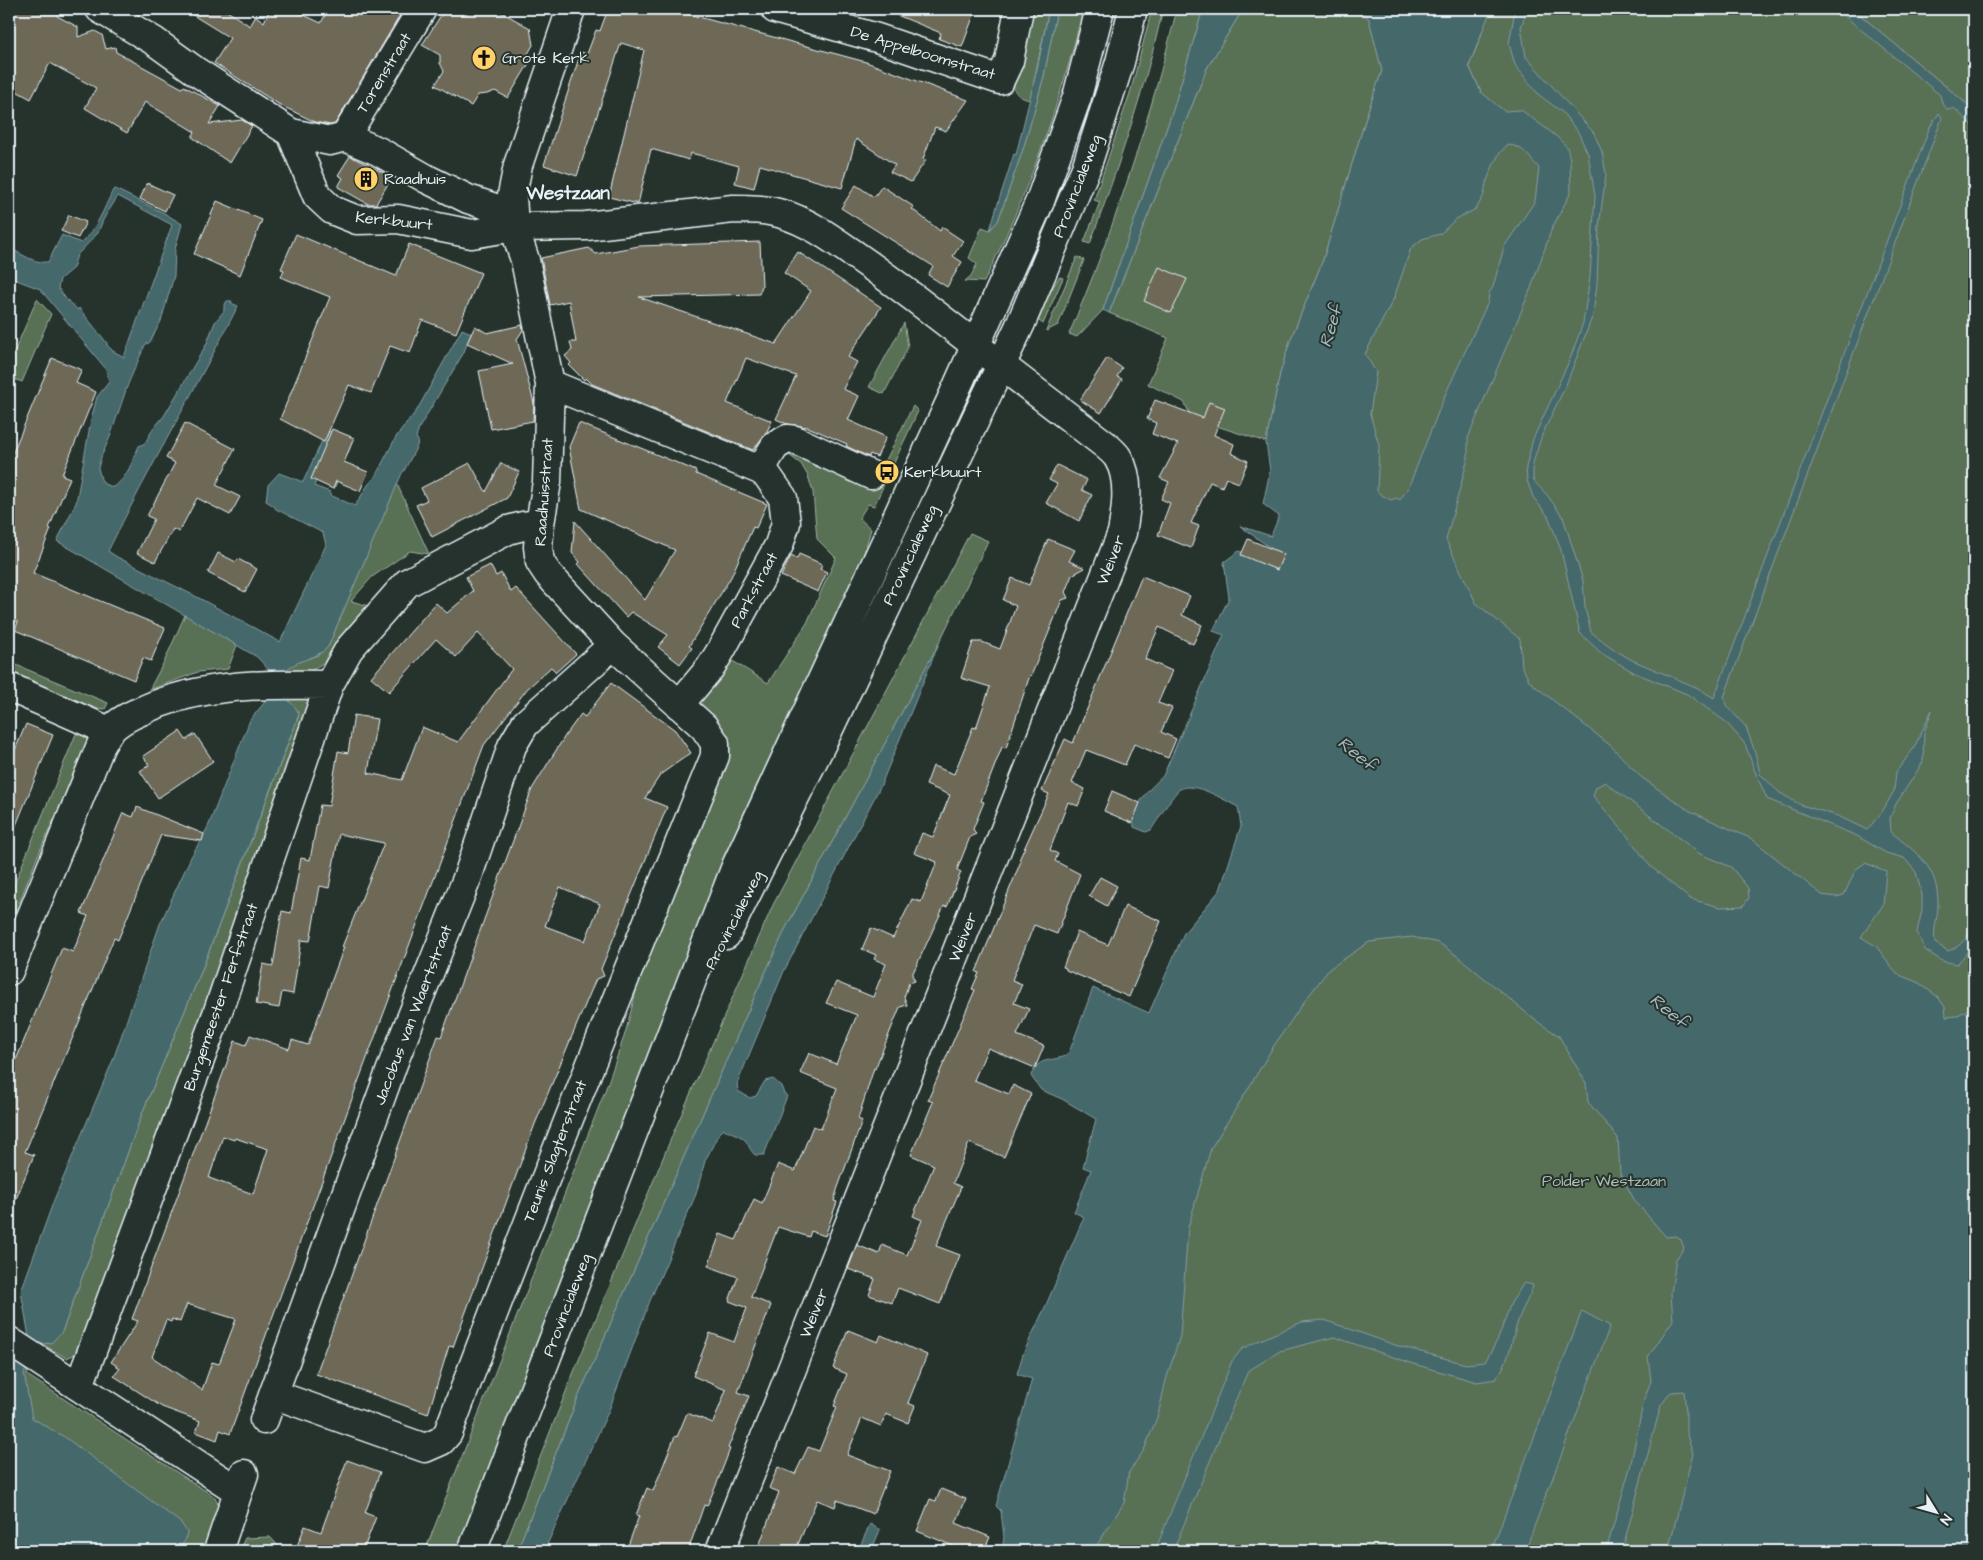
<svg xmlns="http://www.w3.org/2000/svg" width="1983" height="1560" viewBox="0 0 1983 1560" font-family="'Architects Daughter',sans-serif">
  <rect width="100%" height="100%" fill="#26332d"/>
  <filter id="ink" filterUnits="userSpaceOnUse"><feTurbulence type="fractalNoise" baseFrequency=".02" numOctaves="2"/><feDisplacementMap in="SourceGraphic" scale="10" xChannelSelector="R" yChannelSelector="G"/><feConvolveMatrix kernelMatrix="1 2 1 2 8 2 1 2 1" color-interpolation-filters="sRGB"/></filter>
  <g filter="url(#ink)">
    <path fill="#596f53" stroke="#a0b0a6" d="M1031,9H1049L1030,100C1021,98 1015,95 1013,85Z
      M1057,9H1083C1061,103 1027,195 984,282L965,281L971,276L977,264L969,258L982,227L990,230L998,221L1024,146L1044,76Z
      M1152,9H1163C1145,89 1118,167 1090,244L1084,242L1100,202L1094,200L1131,90Z
      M1177,9H1203L1173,110L1103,310L1077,337L1069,334C1114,230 1150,119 1177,9Z
      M1243,9H1360L1369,18L1382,71L1368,111L1323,260L1290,341L1280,374L1266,442L1192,418L1184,402L1148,384L1168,338L1109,313L1207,68Z
      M1483,9H1848L1974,115V1551H1080L1181,1225L1371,418L1365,354L1411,248L1422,239L1481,92L1469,66L1481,36Z
      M1853,9H1974V110Z
      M1077,257L1084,260L1061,318L1058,325L1046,331Z
      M1059,277L1063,278L1043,324L1035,318Z
      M37,299L51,314L22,382L9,377V364Z
      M904,323L908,347L884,394L869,387Z
      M913,406L918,411L874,506L868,504L859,518L871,529L859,571L520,1391L458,1551H425L605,1091L625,1034L643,964L727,753L695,708L726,657L768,683L807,623L836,558L817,539L813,492L808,476L801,464L781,449L880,472Z
      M397,484L429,554L410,551L372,577L351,601L369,606L323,663L310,671H285L292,664L318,655L328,647Z
      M970,533L988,541L939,643L786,928L757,991L577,1400L517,1551H503L573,1374L675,1129L773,905Z
      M185,615L237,645L228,669L198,672L149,690L165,660Z
      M9,662L108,703L105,709L94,708L9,671Z
      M310,695L315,701L82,1346L75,1354L67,1358L42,1344L51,1343L62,1332L143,1111L201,972L299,715L285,697Z
      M80,724L89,741L38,855L9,928V897Z
      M9,1358L28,1372L27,1375L215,1497C225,1514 212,1535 206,1551H9Z
      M270,1537L283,1551H239L245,1538Z"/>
    <path fill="#44676a" stroke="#869ea3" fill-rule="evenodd" d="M1049,9H1057L1044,76L1024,146L998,221L990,230C997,204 1006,180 1014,154L1016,155L1038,65Z
      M1203,9H1243L1207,68L1109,313L1103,310L1173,110Z
      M1360,9H1491L1469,66L1481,92L1504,111L1521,110L1556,136L1567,147L1570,160L1571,192L1552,228L1531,288L1468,438V458L1446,540L1476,603L1520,639L1522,667L1530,682L1611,746L1641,777L1668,796L1690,811L1752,839L1822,895L1836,897L1844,895L1856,869L1865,863L1886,871L1883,905L1861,937L1876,946L1897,974L1919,983L1938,997L1945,1007L1946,1017L1956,1016L1974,1006V1551H1668L1693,1453L1686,1432V1411L1684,1391L1671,1392L1661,1405L1622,1551H1606L1630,1468L1644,1399L1651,1381L1648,1357L1673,1320L1671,1294L1676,1259L1684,1248L1681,1240L1677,1236L1666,1237L1635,1201L1620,1174L1618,1138L1588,1102L1586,1083L1559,1036L1535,1020L1460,958L1439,943L1412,937L1369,942L1329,969L1304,1002L1273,1047L1245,1094L1211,1148L1188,1228L1180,1336L1166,1380L1158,1415L1144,1450L1129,1472L1124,1503L1093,1551H1002L1004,1537L1001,1511L996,1506L1032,1379L1017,1374L1023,1354L1046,1305L1084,1217L1074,1212L1091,1170L1083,1167L1096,1119L1062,1099L1041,1090L1031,1076C1039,1056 1050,1062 1066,1056L1070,1050L1093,988L1149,1013L1184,933L1220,890L1241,826L1238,807C1224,800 1195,781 1180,789C1174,792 1156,823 1151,830L1146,832L1134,827C1131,807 1149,789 1163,776L1224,635L1213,631L1229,598L1224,562L1239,551L1276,567L1279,554L1240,526L1271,536L1279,516L1263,504L1270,471L1266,442L1280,374L1290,341L1323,260L1368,111L1382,71L1369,19ZM1507,145C1524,145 1528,157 1539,168L1535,201L1504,247L1493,287L1489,293L1488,302L1445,395L1409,486L1400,500L1396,498L1391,500L1380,494L1377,491L1379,445L1370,414L1376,372L1365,354L1394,298L1411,248L1422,239L1440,234L1456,219L1476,209L1484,195L1486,183L1492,168L1499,154ZM1605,782L1700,854L1731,867L1748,888L1749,898L1743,906L1720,907L1690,899L1650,866L1626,834L1593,796L1596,787Z
      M1515,9H1527L1521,27L1526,57L1594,133L1602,152L1606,174L1599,226L1597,284L1593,315L1566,385L1542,435L1533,463V480L1547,495L1563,517L1583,581L1585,608L1591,632L1615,650L1632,660L1698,688L1714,698L1929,129L1939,113L1942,118L1724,697L1728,707L1746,727L1755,752L1760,774L1780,793L1801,805L1838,816L1867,830L1882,812L1894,791L1896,772L1914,748L1932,710L1924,733L1923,762L1896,804L1890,818L1891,832C1918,854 1938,867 1938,904C1938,918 1933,927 1935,943L1948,951C1963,946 1968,936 1974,923C1974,944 1972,948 1957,964L1942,961L1925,950L1917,932L1922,910V895L1916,872L1904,858L1886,853L1857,836L1767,799L1756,774L1745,744L1726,722L1687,694L1635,673L1601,653L1580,633L1561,550L1548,516L1533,497L1527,480L1526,467L1533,439L1570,359L1583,323L1590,277L1595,196L1588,154L1578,132L1562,112L1539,95L1515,65L1509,44Z
      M1836,9H1853L1974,110V127L1954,108L1948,110L1942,103L1940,95Z
      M115,189L164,213L182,224L175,249L174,276L167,300L161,321L150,342L145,345L128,384L110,437L101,457L98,468L101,479L104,484L113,487C127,480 133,459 139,446L145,443L153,429L164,416L206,345L215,322L224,311V306L227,301H232L231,303L238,306C196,388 149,468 108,551L117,557L197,597L280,642L326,545L323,533L276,509L274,506L266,501L268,485L279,473L303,482L322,441L324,442L329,431L353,440L334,489L319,482L334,437L314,486L330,492V495L355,506L368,485L375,477L396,437L417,410L462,329L471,333L464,352L419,428L416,438L418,440L417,446L404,471L402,473L328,647C315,660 297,659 285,671V697L296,708L299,714L201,972L143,1111L62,1332L51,1343L41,1344L24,1373L32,1418L66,1438L181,1523L187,1532L185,1541L176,1551H9V1365L29,1337L21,1291L54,1200L113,1060L160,924L191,857L208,827L250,720L269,697V670L257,657L57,541L76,503L91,420L97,397L109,382L106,369L40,289L9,277V248C21,253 34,264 48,262L62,235L81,243C96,230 104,209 113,190ZM118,196L172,225L124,357L113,351L107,345V343L79,308L78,310L66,299L58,288L60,279L73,268L77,255L98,233L103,220Z
      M939,643L881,785L784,971L737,1084L738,1091L750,1098L756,1096L765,1081L773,1079L781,1086L784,1094L787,1096L764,1155H755C750,1150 749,1146 746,1141C741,1135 731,1133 724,1129L718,1135L705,1161L696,1194L649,1303L609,1410L544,1551H517L577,1400L757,991L786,928Z
      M1524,1283L1533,1285C1530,1298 1522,1308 1518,1321C1510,1344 1511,1358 1496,1379L1477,1382L1417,1365L1334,1337L1280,1351L1248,1371L1222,1432L1173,1551H1155L1232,1361L1242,1349L1258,1341L1302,1322L1324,1320L1395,1345L1466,1364L1485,1362L1498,1339L1511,1303Z
      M1582,1311L1610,1326L1525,1551H1491Z
      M870,1524L880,1530L871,1551H858Z"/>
    <path fill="#6d6956" stroke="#e8f1f8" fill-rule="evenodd" d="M9,9H49L57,13V16L78,27V37L95,31L102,35L106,49L115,47L116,52L182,88L184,86L220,106L209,124L242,120L252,126L230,163L192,137L195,132L145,102L127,133L85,108L96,88L50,63L31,99L9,87Z
      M183,9H224L250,26L256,16L264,22L270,9H291L321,23L328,9H404L335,124L330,125L315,122L280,105L214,63L230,38Z
      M453,9H496L530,28L533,45L526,57L531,60L508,98L495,91L487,94L478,95L471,106L435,85L444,71L440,63V55L422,45L443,12L451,13Z
      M608,9H669L866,62L968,100L946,131L935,127L923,159L926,160L911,182L890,172L895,165L856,139L842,188L760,165L754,188L735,183L739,166L691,153L689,160L651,149L638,204L609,197L644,50L621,43L577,176L544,165L581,52L587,54L596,30L600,31Z
      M882,9H976L962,47L939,39L941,33Z
      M350,156L392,177L376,204H368L338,187L343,178L338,175Z
      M147,183L173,195L165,211L140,199Z
      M856,185L874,197L882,186L914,207L912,209L940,231L942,227L963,241L953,256L962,262L947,287L928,275L933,266L841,208Z
      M217,201L262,220L240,275L194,254Z
      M69,215L86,222L78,238L61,231Z
      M296,234L396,276L409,244L481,273L456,333L422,320L410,353L390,346L371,393L349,385L324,442L280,419L330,297L281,277L284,270L281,269Z
      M760,242L762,286L759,294L639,297L776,344L811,291L784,273L798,252L851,287L881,307L848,357L857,362L843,389L859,396L848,420L886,437L877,457L870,454L869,457L846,446L847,444L808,427L787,424L776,419L796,376L746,358L727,403L772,421L766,433L753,450L592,384L586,378L584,380L569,365L571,363L565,356L572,350L570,342H576L569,301L550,305L541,258L589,248L596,254L639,246Z
      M1159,267L1187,279L1171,313L1144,301Z
      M522,325L523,330L517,339L534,403L533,421L491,429L479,371L513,364L467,343L475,326L487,333Z
      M52,358L82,370L76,383L96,392L62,475L70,478L49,528L51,529L33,573L165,628L151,661L143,658L134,680L15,630L18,622L9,618V462Z
      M1107,358L1122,368L1117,377L1122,379L1101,413L1080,400Z
      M1155,400L1203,418L1209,402L1225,408L1214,435L1234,444L1231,453L1248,461L1239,483L1226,478L1222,487L1210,482L1191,523L1199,526L1191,548L1158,535L1170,503L1161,499L1169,482L1160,478L1178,444L1152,434L1156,423L1147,419Z
      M185,423L235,449L216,485L240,497L230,515L197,498L179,532L173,529L155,562L137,553L154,519L147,516L175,463L166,458Z
      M579,423L675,462L696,471V474L767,504L756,528L753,527L731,577L689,646L692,648L680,664L658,647L668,635L631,612L626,617L578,564L580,562L572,553L575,521L645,600L675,550L581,509L569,447Z
      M332,429L354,438L344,462L368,472L360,491L336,481L333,489L311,479Z
      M470,463L486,492L501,463L519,472L507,498L432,537L416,505L427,500L421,488Z
      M1057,465L1087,480L1082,490L1092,495L1079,521L1046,503L1057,484L1049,480Z
      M1048,539L1075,550L1069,561L1085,568L1072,575L1065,592L1068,598L1062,600L1031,676L1030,675L1006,748L1002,747L981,801L984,802L973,829L976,834L970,837L957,870L961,872L947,907L944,906L912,975L915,981L909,983L904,997L907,1005L900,1007L875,1069L874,1068L858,1119L862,1121L837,1190L834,1201L837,1202L825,1236L811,1231L809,1237L778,1227L751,1297L771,1305L738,1392L749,1396L728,1448L730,1449L717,1483L707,1506L704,1505L688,1551H626L639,1516L636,1515L647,1488L653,1491L675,1436L677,1437L687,1413L713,1423L726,1390L693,1376L710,1333L734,1342L747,1308L729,1301L738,1277L708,1266L720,1234L736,1240L754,1199L762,1203L778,1164L795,1171L813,1126L821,1129L837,1088L800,1073L809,1053L836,1064L857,1015L826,1003L836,982L873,997L886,964L874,959L876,955L862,949L871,928L893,938L912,899L921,902L937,862L914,853L922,833L933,837L950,795L926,785L933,766L954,774L973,727L976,728L990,687L961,678L973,642H982L1000,649L1016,606L1003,600L1012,578L1029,585Z
      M1248,539L1284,554L1277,570L1241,555Z
      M218,553L236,562L238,559L257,569L245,592L208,573Z
      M799,554L822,564L820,569L827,572L818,592L781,576L791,556L797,559Z
      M490,565L496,576L501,573L511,592L516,588L576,654L556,672L551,667L527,689L484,745L357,1085L230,1434L220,1430L217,1440L196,1432L200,1421L162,1407L114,1376L120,1368L111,1362L138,1321L132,1319L235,1041L246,1045L250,1035L289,1049L292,1040L308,1045L344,947H342L384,843L339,834L329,888L320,886L310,941L301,940L293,994L282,992L279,1008L256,1004L263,964L273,966L282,911L291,913L301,858L310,860L320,805L329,806L338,751L348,753L354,715L377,719L368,773L402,780L422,727L458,742L512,669L478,633L456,657L436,639L389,692L371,677L436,603L447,613L473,591L466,577ZM223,1136L234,1140L235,1138L268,1149L253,1194L209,1178ZM187,1304L236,1319L219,1364L212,1362L202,1390L152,1357L166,1320L171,1322L172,1319L180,1322Z
      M1142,576L1190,596L1182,615L1202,625L1193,644L1159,627L1145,659L1172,671L1158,703L1172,708L1161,732L1176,739L1168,758L1134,744L1125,765L1086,750L1072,783L1085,789L1078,806L1068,802L1050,850L1058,854L1055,861L1080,874L1057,934L1034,925L1012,980L1022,984L1014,1003L1029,1009L1017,1035L1044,1046L1035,1068L988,1048L974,1080L1009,1094L1013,1085L1031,1094L1004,1157L969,1143L953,1183L961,1187L936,1246L960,1255L940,1304L898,1288L892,1303L869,1295L875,1279L848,1269L857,1245L879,1254L882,1245L907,1255L922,1220L913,1216L934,1165L911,1155L933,1102L928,1100L975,990L972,989L979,973L976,972L1021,861L1019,860L1049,794L1042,791L1065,739L1073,743Z
      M611,683L675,730L691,753L661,774L645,798L667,807L601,969L604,976L596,979L535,1124L453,1347L449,1346L428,1414L316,1374L438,1036L441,1037L532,789L565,736L581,714L585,717ZM560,887L600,904L585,941L545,926Z
      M26,724L53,735L10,840L9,764Z
      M180,731L186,740L195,734L213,761L158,798L140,771L149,765L143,756Z
      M1112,791L1140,803L1132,823L1104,811Z
      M137,807L204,834L202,841L161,835L118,940L114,938L25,1152L34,1155L9,1216V1077L62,948L73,952L88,916L81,913L123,813L133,817Z
      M1100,877L1117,886L1107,906L1089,896Z
      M1125,906L1161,921L1129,997L1066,970V968L1063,967L1077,932L1108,945Z
      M848,1330L878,1342L881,1335L927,1355L908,1403L915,1406L908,1423L886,1414L881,1426L862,1418L847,1455L890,1471L873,1514L837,1500L835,1507L817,1500L796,1549L787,1545L784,1551H772L759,1546L779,1492L769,1488L778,1467L795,1474L808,1447L819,1451L837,1407L834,1406L847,1374L833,1368Z
      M347,1460L380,1472L365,1513L376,1517L364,1548L368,1550V1551H295L305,1526L321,1532Z
      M941,1489L966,1499L956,1523L990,1537L984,1551H965L917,1531L930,1499L936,1501Z"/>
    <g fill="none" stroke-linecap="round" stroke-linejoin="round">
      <defs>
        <path id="street" d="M775,9L877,38L1000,80L1009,61L1019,9
          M345,137L422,9
          M550,384L760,470L767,475L783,498L786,523L779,545L720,652L710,668L679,705
          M760,470L775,446L787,439L795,440L871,475
          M9,687L109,731
          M9,971L101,745C104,741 106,735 109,732C116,723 131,715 141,711C200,683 265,684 329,685
          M9,1341L238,1491
          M79,1386L217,1014L329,685L349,649L407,583L508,530L523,526L540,524
          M273,1394L425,1448L441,1441L448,1433C533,1206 623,981 715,756V743L704,727L613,645L548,574L540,562L538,547L540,524L547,482L550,384L525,260L514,227L512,195L518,165L571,9
          M264,1420L394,1061L468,876L512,746L525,724L613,645
          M218,1551L244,1474
          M720,1551L1122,533C1126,510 1131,479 1118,458C1115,453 1109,448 1104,444L1001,365"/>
        <path id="secondary" d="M100,9L154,41L197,72L291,133L330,141L345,137L378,151L427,179L468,199L495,208L514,227
          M291,133L317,196L332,210L357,220L398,219L472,234L514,227L586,226L733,209C749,209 766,209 782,214C810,222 835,241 858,257C903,288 946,322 989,356
          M726,935L828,731L1021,323L1086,168L1120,62L1133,9
          M472,1551L736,866L952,398L1040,201L1077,97L1100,9"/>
      </defs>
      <use href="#street" stroke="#e8f1f8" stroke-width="31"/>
      <use href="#secondary" stroke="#e8f1f8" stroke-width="31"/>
      <use href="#street" stroke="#26332d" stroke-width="28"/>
      <use href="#secondary" stroke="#26332d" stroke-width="28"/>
    </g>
  </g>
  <defs>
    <symbol id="church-disc" viewBox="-11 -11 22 22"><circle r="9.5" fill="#ffd166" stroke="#26332d"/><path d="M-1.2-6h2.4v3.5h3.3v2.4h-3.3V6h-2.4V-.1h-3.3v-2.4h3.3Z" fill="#111"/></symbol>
    <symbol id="building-disc" viewBox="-11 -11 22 22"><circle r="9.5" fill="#ffd166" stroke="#26332d"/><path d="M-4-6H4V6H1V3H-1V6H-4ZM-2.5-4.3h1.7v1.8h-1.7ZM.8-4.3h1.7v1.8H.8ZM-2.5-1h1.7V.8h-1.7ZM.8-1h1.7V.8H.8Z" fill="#111"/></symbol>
    <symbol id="bus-disc" viewBox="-11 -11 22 22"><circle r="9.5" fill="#ffd166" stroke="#26332d"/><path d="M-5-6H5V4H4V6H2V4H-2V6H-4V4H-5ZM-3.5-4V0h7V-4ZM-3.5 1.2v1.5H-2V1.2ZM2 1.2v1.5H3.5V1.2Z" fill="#111"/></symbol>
  </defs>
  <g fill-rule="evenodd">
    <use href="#church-disc" x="470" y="44" width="28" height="28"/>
    <use href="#building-disc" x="352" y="165" width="28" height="28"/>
    <use href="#bus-disc" x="873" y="458" width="28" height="28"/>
  </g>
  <g text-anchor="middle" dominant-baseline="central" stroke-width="4" stroke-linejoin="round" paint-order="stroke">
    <g font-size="16" fill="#e8f1f8" stroke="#26332d">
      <text transform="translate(923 53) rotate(17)">De Appelboomstraat</text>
      <text transform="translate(384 73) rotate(-59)">Torenstraat</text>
      <text transform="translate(1077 186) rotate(-69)">Provincialeweg</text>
      <text transform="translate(394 221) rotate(6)">Kerkbuurt</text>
      <text transform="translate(544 492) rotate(-86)">Raadhuisstraat</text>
      <text transform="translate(910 555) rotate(-65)">Provincialeweg</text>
      <text transform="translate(1111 560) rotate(-69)">Weiver</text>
      <text transform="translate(754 590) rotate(-62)">Parkstraat</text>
      <text transform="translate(734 920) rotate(-63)">Provincialeweg</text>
      <text transform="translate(963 937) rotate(-68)">Weiver</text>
      <text transform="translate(221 997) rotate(-71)">Burgemeester Ferfstraat</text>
      <text transform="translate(413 1015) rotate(-69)">Jacobus van Waertstraat</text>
      <text transform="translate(555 1151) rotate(-69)">Teunis Slagterstraat</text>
      <text transform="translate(567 1305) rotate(-69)">Provincialeweg</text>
      <text transform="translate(814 1313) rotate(-68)">Weiver</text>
    </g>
    <g font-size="16" fill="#e8f1f8" stroke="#26332d" text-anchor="start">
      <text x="502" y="58">Grote Kerk</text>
      <text x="384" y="179">Raadhuis</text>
      <text x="904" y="472">Kerkbuurt</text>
    </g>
    <g font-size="16" fill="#afbdb6" stroke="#26332d">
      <text x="1604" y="1181">Polder Westzaan</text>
    </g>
    <g font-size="18" font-style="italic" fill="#a6babf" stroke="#26332d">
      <text transform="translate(1331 326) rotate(-74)">Reef</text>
      <text transform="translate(1357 754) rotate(39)">Reef</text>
      <text transform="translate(1669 1011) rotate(39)">Reef</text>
    </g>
    <g font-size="19" font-weight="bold" fill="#e8f1f8" stroke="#26332d">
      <text x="568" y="193">Westzaan</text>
    </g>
  </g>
  <rect width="1983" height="1560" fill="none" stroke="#26332d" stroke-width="30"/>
  <rect x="15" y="15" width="1953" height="1530" fill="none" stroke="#e8f1f8" stroke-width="2" filter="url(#ink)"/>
  <g transform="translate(1936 1512) rotate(127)" stroke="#26332d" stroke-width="4" paint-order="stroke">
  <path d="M0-4L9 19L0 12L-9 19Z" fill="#e8f1f8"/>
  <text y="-8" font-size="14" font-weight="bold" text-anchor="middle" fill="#e8f1f8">N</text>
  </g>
</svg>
